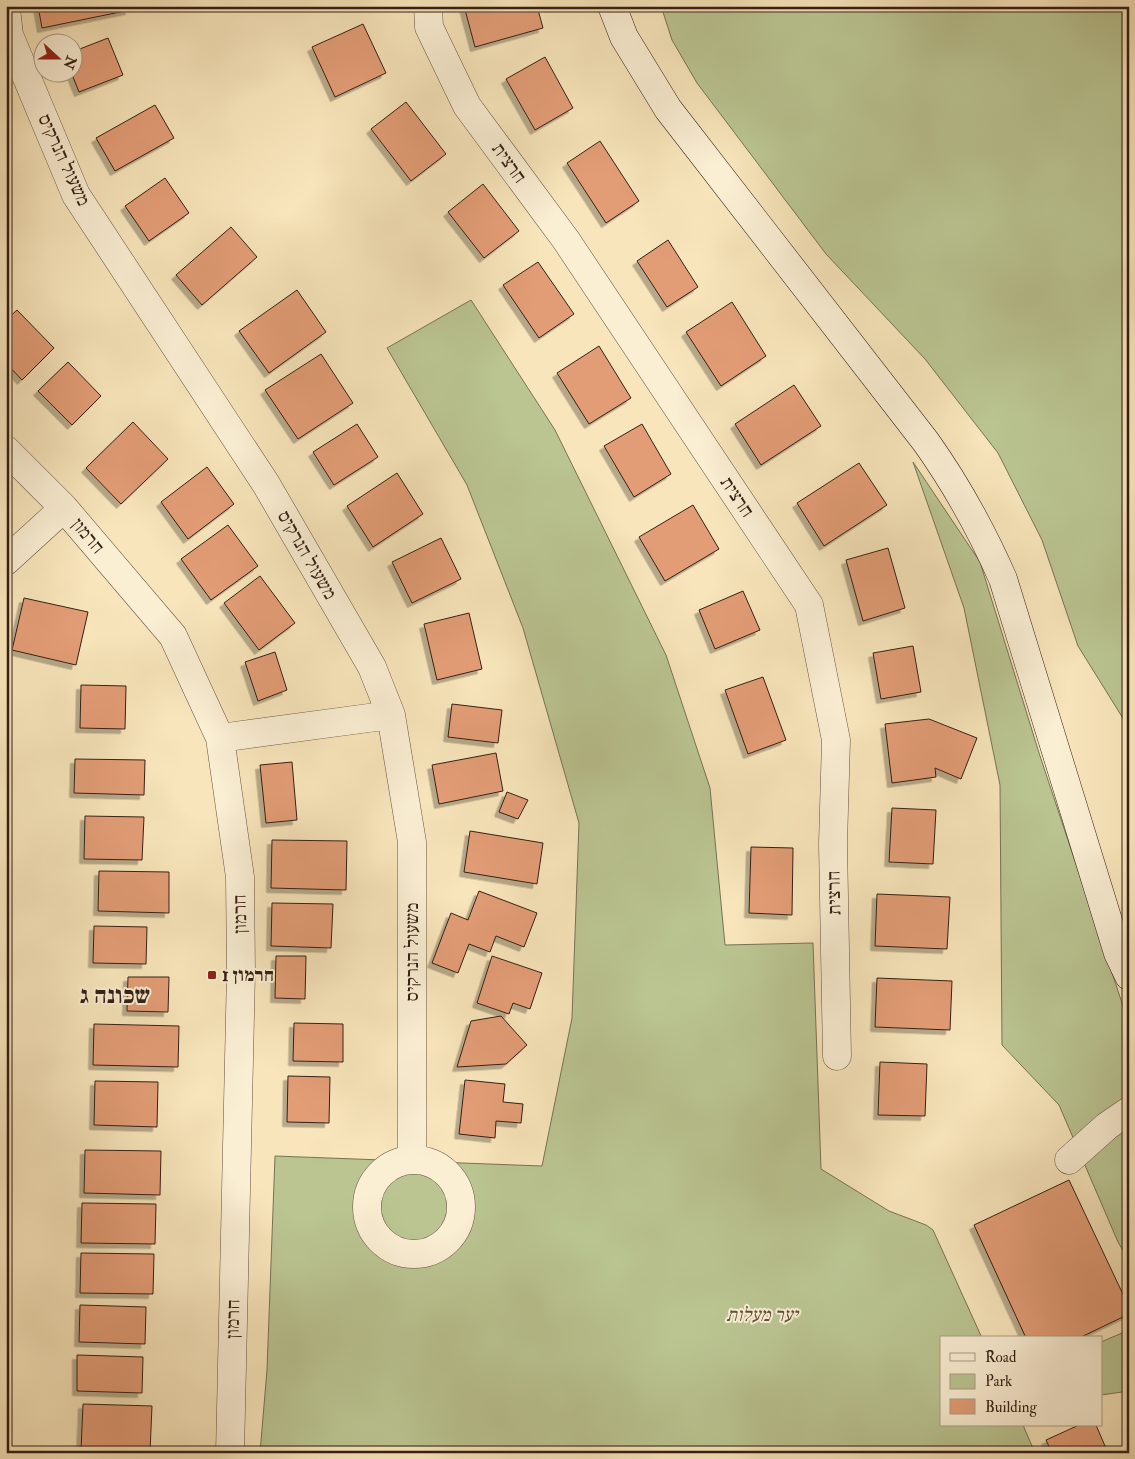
<svg xmlns="http://www.w3.org/2000/svg" width="1135" height="1459" viewBox="0 0 1135 1459" font-family="'IM FELL Double Pica','Frank Ruhl Libre',serif">
  <defs>
    <filter id="shadow"><feDropShadow dx="-4.5" dy="4.5" stdDeviation="0" flood-color="#0004"/></filter>
  </defs>
  <rect width="100%" height="100%" fill="#f8e5bb"/>
  <filter id="stains"><feTurbulence type="fractalNoise" baseFrequency=".004" numOctaves="4"/><feColorMatrix values="0 0 0 0 .2 0 0 0 0 .09 0 0 0 0 .02 0 0 0 .5 -.17"/></filter>
  <radialGradient id="worn" r=".72"><stop offset=".6" stop-color="#630" stop-opacity="0"/><stop offset="1" stop-color="#630" stop-opacity=".3"/></radialGradient>
  <path fill="#bac592" stroke="#777254" d="M661,6H1129V728L1078,646L1042,540L998,453L925,359L826,254L697,83L672,40Z
    M471,300L555,430L666,655L710,788L725,945L813,943L821,1169L889,1211L926,1225L933,1230L982,1338H941V1425H1023L1035,1453H260L267,1370L275,1156L542,1166L572,1018L579,823L523,628L467,485L387,348Z
    M913,462L980,562L1039,753L1129,1024V1261L1118,1242L1059,1105L1002,1045L1000,785L964,608Z
    M1129,1330V1391L1101,1395V1342Z"/>
  <path fill="#e39d76" stroke="#341f15" filter="url(#shadow)" d="M38,6H129L130,10L42,28Z
    M464,6H537L543,28L475,47Z
    M363,24L386,73L335,97L312,47Z
    M108,38L123,75L79,92L71,72H72V52Z
    M545,57L573,108L535,130L506,79Z
    M406,102L446,154L411,181L371,129Z
    M155,105L174,138L115,171L96,138Z
    M600,141L639,201L606,223L567,163Z
    M165,178L189,213L149,241L125,206Z
    M483,184L519,231L484,258L448,212Z
    M231,227L257,257L202,305L176,275Z
    M668,240L698,287L667,307L637,261Z
    M538,262L574,314L539,338L503,285Z
    M297,290L326,332L269,373L239,331Z
    M732,302L766,356L721,386L686,332Z
    M17,310L54,348L22,380L6,363V320Z
    M599,346L631,398L589,424L557,373Z
    M321,354L353,403L298,439L265,390Z
    M68,362L101,396L72,425L38,391Z
    M794,385L821,426L761,465L735,424Z
    M133,422L168,459L121,504L86,468Z
    M357,424L378,457L334,485L313,452Z
    M642,424L671,474L634,497L604,446Z
    M859,463L887,505L824,546L797,503Z
    M207,467L234,504L188,539L161,502Z
    M397,473L423,514L373,547L347,506Z
    M693,505L719,549L665,581L639,537Z
    M228,525L258,566L211,600L181,559Z
    M441,538L461,579L412,603L392,562Z
    M888,548L905,608L863,621L846,560Z
    M260,576L295,623L259,650L224,603Z
    M743,591L760,630L715,649L699,610Z
    M24,598L88,612L76,665L12,650Z
    M469,613L482,669L437,680L424,624Z
    M913,646L921,692L881,699L873,653Z
    M275,652L287,690L258,701L245,662Z
    M763,677L786,740L748,754L725,690Z
    M81,685L126,686L125,729L80,728Z
    M452,704L502,710L498,743L448,737Z
    M929,719L977,738L961,779L935,768L936,777L892,783L885,724Z
    M496,753L503,791L439,804L432,765Z
    M75,759L145,760L144,795L74,793Z
    M292,762L297,820L266,823L260,765Z
    M507,792L528,800L518,819L499,812Z
    M892,808L936,810L933,864L889,862Z
    M85,816L144,817L142,860L84,859Z
    M470,831L543,843L537,884L464,872Z
    M272,840L347,841L346,890L271,888Z
    M751,847L793,848L792,915L749,913Z
    M99,871L169,872V913L98,911Z
    M479,891L537,913L524,947L496,936L490,952L469,944L458,973L432,963L451,913L468,920Z
    M877,894L950,897L947,949L875,946Z
    M272,903L333,904L331,948L271,946Z
    M94,926L147,927L146,964L93,963Z
    M276,956H306L305,999L275,998Z
    M492,956L542,973L530,1009L513,1003L509,1014L477,1003Z
    M128,977H169L168,1012L127,1011Z
    M877,978L952,981L950,1030L875,1027Z
    M501,1016L527,1045L506,1064L457,1067L471,1021Z
    M294,1023L343,1024V1062L293,1061Z
    M94,1024L179,1026L178,1067L93,1065Z
    M880,1062L927,1064L925,1116L878,1115Z
    M288,1076L330,1077L329,1123L287,1122Z
    M465,1080L505,1084L503,1102L523,1104L521,1123L496,1121L495,1138L459,1134Z
    M95,1081L158,1082L157,1127L94,1125Z
    M85,1150L161,1151L160,1195L84,1193Z
    M1069,1180L1129,1307V1314L1079,1338H1026L974,1225Z
    M82,1203L156,1204L155,1244L81,1243Z
    M81,1253L154,1254L153,1294L80,1293Z
    M80,1305L146,1307L145,1344L79,1342Z
    M77,1355L143,1357L142,1393L77,1391Z
    M83,1404L152,1406L150,1452L81,1450Z
    M1079,1425H1096L1108,1453H1052L1046,1440Z"/>
  <g fill="none" stroke-linecap="round" stroke-linejoin="round">
    <defs>
      <path id="minor" d="M428,6L429,27L467,106L566,240L809,605L836,740L833,844L837,1056
        M6,9L9,35L76,195L266,484L372,667L391,715L412,842V1160
        M6,450L64,508L173,636L220,738L240,877L241,972L230,1453
        M6,561L64,508
        M220,738L391,715
        M1069,1160L1107,1126L1129,1111
        M367 1207a47 47 0 1 1 94 0a47 47 0 1 1-94 0Z"/>
      <path id="secondary" d="M612,6L624,37L668,109L926,442C958,487 981,529 1003,579L1118,953L1129,976"/>
    </defs>
    <use href="#minor" stroke="#65503e" stroke-width="29"/>
    <use href="#secondary" stroke="#341f15" stroke-width="29"/>
    <use href="#minor" stroke="#faeed3" stroke-width="28"/>
    <use href="#secondary" stroke="#faeed3" stroke-width="28"/>
  </g>
  <rect fill="#8f2418" stroke="#faeed3" stroke-width="2" x="207" y="970" width="10" height="10" rx="2.5"/>
  <g text-anchor="middle" dominant-baseline="central" stroke-width="4" stroke-linejoin="round" paint-order="stroke">
    <g font-size="19" fill="#341f15" stroke="#faeed3">
      <text transform="translate(64 160) rotate(65)">משעול הנרקיס</text>
      <text transform="translate(509 163) rotate(54)">חרצית</text>
      <text transform="translate(737 497) rotate(56)">חרצית</text>
      <text transform="translate(88 536) rotate(50)">חרמון</text>
      <text transform="translate(307 555) rotate(60)">משעול הנרקיס</text>
      <text transform="translate(834 893) rotate(-91)">חרצית</text>
      <text transform="translate(240 914) rotate(-91)">חרמון</text>
      <text transform="translate(412 952) rotate(-90)">משעול הנרקיס</text>
      <text transform="translate(233 1319) rotate(-89)">חרמון</text>
    </g>
    <g font-size="19" font-weight="bold" fill="#341f15" stroke="#faeed3" text-anchor="start">
      <text x="222" y="975">חרמון 1</text>
    </g>
    <g font-size="19" font-style="italic" fill="#5c513a" stroke="#faeed3">
      <text x="762" y="1315">יער מעלות</text>
    </g>
    <g font-size="24" font-weight="bold" fill="#341f15" stroke="#faeed3">
      <text x="115" y="995">שכונה ג</text>
    </g>
  </g>
  <rect width="1135" height="1459" fill="none" stroke="#f8e5bb" stroke-width="25"/>
  <rect x="8" y="8" width="1120" height="1444" fill="none" stroke="#341f15" stroke-width="2.5"/>
  <rect x="12" y="12" width="1110" height="1434" fill="none" stroke="#341f15"/>
  <rect x="940" y="1336" width="162" height="90" fill="#faeed3" stroke="#ab9b87"/>
  <rect x="950" y="1353" width="25" height="8" fill="#faeed3" stroke="#ab9b87"/>
  <text x="985" y="1362" font-size="15" fill="#341f15">Road</text>
  <rect x="950" y="1374" width="25" height="15" fill="#bac592" stroke="#ab9b87"/>
  <text x="985" y="1386" font-size="15" fill="#341f15">Park</text>
  <rect x="950" y="1399" width="25" height="15" fill="#e39d76" stroke="#ab9b87"/>
  <text x="985" y="1412" font-size="15" fill="#341f15">Building</text>
  <g transform="translate(58 58) rotate(111)"><circle r="24" fill="#faeed3" stroke="#ab9b87"/>
  <path d="M0-4L9 19L0 12L-9 19Z" fill="#8f2418"/>
  <text y="-8" font-size="14" font-weight="bold" text-anchor="middle" fill="#341f15">N</text>
  </g>
  <rect width="100%" height="100%" filter="url(#stains)"/>
  <rect width="100%" height="100%" fill="url(#worn)"/>
</svg>
